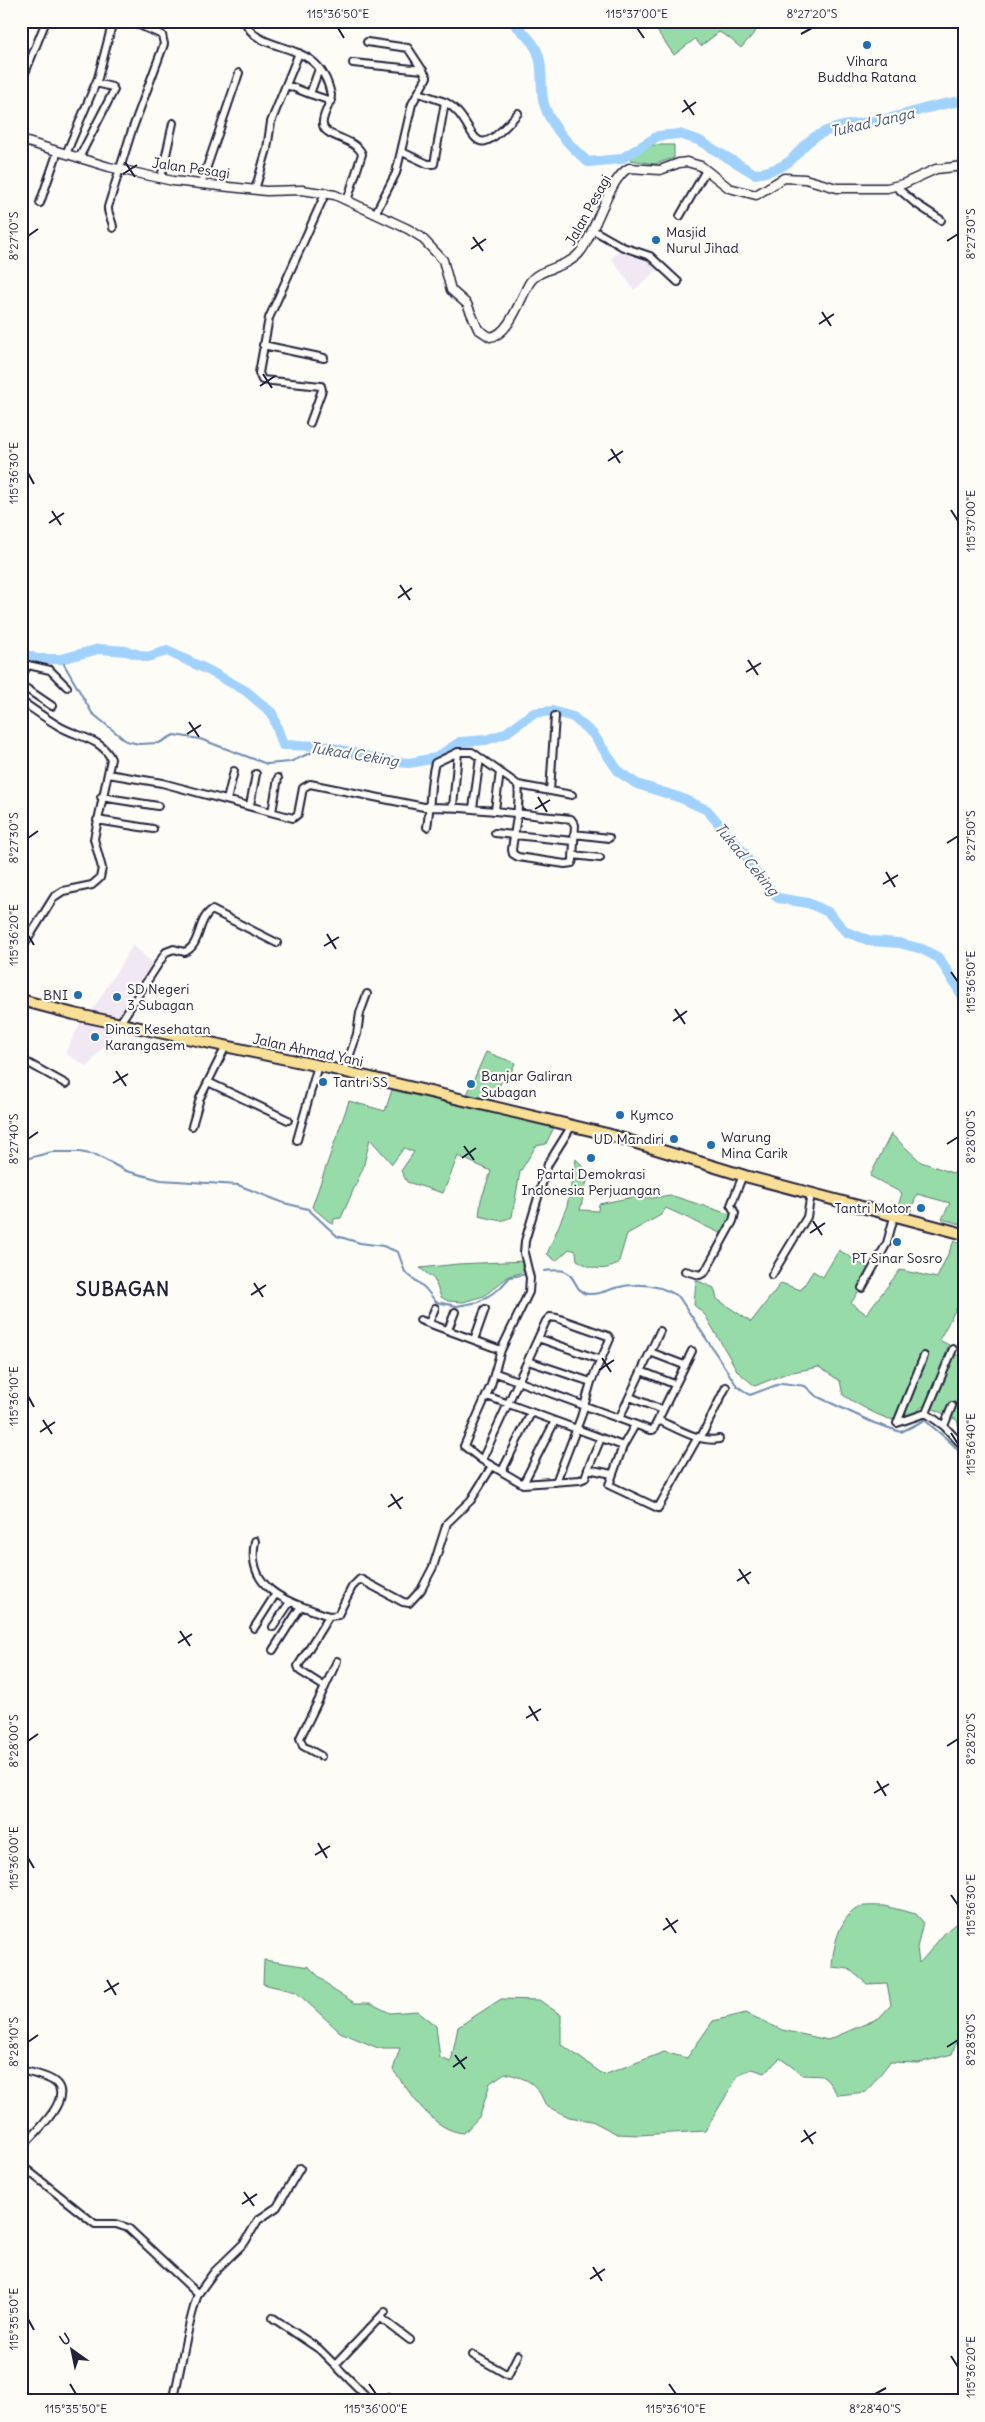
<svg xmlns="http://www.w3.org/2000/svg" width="985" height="2422" viewBox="0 0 985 2422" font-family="Delius,sans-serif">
  <rect width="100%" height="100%" fill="#fdfcf7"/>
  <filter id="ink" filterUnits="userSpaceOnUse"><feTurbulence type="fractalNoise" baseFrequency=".02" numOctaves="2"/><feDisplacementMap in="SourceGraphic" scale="10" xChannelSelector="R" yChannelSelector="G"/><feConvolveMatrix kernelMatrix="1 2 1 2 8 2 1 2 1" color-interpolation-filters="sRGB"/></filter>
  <g filter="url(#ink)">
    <path fill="#f0e9f4" d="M624,242L636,246L662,266L634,290L612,259Z
      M133,945L157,967L117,1019L90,1014Z
      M82,1020L113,1027L110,1037L88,1067L65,1053Z"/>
    <path fill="#97dba8" stroke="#5c7e72" d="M650,21H756L762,24L741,48L728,37L719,32L701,46L695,39L674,55Z
      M646,145H674V158L655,164L630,160L634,153Z
      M486,1052L515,1063L507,1082L502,1080L490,1106L465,1099Z
      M392,1090L554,1127L546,1144L536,1146L520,1172L512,1217L501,1221L479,1216L481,1200L491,1171L458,1156L443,1193L407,1182L401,1171L414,1152L404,1148L392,1164L370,1139L363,1168L341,1218L334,1219L333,1225L312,1207L349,1101L385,1111Z
      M891,1134L921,1162L964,1177V1225L942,1219L950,1203L917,1194L910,1213L898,1207L902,1193L870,1176Z
      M576,1159L589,1173L580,1210L598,1211L599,1204L633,1197L652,1198L670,1195L732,1215L722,1234L666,1208L661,1215L627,1234L618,1264C602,1272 592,1269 577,1260L576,1251L569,1249L556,1261L547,1254L567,1206Z
      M954,1241L964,1245V1294L939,1340L949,1345L945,1353L964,1356V1449L957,1420L925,1405C917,1410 907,1420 897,1420C883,1420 855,1403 843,1395L840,1381L819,1367L787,1373L755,1386L738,1372L705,1315L694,1305L696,1280L714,1288L717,1299L751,1322L781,1283L801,1290L813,1271L823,1277L839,1250L872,1271L851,1303L866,1314L900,1270L937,1278Z
      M526,1261L527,1271L509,1276L484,1296L463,1302L448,1301L441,1297L434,1279L420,1268L458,1264Z
      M884,1906L916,1914L923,1922L917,1948L919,1963C934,1949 945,1926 964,1920V2022L952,2054L919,2063L890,2062L866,2092L838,2095L824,2076L803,2075L780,2058L765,2073L752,2069L739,2074L705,2131L639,2135L617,2134L592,2121L569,2117L546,2106C536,2082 530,2080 505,2073L490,2083L480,2116L464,2133C432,2131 411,2093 393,2070L400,2048H378L340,2032L296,1992L263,1984L264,1960L309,1967L333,1990L355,2003H370L390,2013L417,2011L436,2026L440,2058L451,2062L458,2027L501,1999L539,2000L561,2015V2044L604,2075L664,2052L687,2058L713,2021L746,2013L782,2030L828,2040L879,2018L891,2005L887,1983L867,1984L849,1969L832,1967C833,1948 839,1916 860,1907C866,1905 877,1906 884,1906Z"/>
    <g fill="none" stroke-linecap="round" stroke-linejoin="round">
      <path stroke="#6e8caf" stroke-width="2" d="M61,659L92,713L126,741L139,744L159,743L174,735L200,739L267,764L290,762L326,746
        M21,1162L29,1158L52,1152H79L96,1155L126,1171L161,1180L238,1185L284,1203L308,1209L337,1236L360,1243L383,1246L398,1252L405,1272L425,1288L436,1302L457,1306L479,1302L499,1289L510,1277L527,1274
        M544,1271C549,1271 559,1269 564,1271C576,1275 575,1293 588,1294C598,1295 606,1291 615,1288C638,1282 659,1284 679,1297L737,1386L750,1395L782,1383L805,1386L816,1396L874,1423L901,1432L925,1420C938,1433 955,1443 964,1459"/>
      <path stroke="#a0d2fd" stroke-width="10" d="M511,21C521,30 536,43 539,57C544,74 539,91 545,107C552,128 571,147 588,162L621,159L658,136L679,134L698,140L755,174C767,172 780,169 790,161C800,151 808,139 822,133C841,124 864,123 885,119C912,114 936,103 964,101
        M21,652L36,659H61L99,649L126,651L147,657L167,651L210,671L246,691L272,713L283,745L326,746L386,761L409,763L436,758L460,742L486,740L504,734L534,713L552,711L573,717L593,734L619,772L637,784L681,798L707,810L744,853L756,873L778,898L808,903L828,912L846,932L871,941L899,943L922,949L939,958L964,998"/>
      <defs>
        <path id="minor" d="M245,21C258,58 319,34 331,95C331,105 321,116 323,125C325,138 356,138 362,154L347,201
          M367,42L408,48L427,77L412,104L396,173L375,214
          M353,63L423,70
          M319,69L310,94L331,101
          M21,83L46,21
          M287,85L310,94
          M419,93L445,102
          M402,152L428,164H434L445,102C480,121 466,174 518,113
          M66,154L98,78L113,21
          M79,158L114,90L112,87L96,83
          M161,178L173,123
          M201,184L239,73
          M895,186L915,203L941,220
          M255,190L267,149L271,122L299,53
          M40,203L58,151
          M680,216L706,170
          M113,228C113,220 107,214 108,207L131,133L164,44L162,35L130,21
          M593,230L623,247L650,256L678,282
          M263,345L324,358
          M310,423L322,390L321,386L262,380L259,373L269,318L326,192
          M21,677L28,665L50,670L67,687
          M21,685L52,706
          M21,701C33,709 45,718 57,725C75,737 101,737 111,759L94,839L102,868L100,878L92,885L63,891L54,897L21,950
          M108,774L162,783L293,818L298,814L303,788L310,784L424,807H431C478,807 524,815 571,819L575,825L573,860L572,863L565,864L518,857L513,854L512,850C514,832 521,803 518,785L472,752H458L435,763C429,783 431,806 427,827
          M518,785L572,795
          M550,791L555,716
          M101,797L158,806
          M227,800L234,771
          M250,805L256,774
          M453,807L458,752
          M473,808L480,758
          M495,810L500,772
          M272,812L278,778
          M97,820L153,829
          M495,833L573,841
          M574,834L609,838
          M573,855L600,858
          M120,1023L166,952L174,949L184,952C201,947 197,919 212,910L277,943
          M21,1059L66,1084
          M344,1072L357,1034L360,1013L367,994
          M208,1082L288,1120
          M192,1126L200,1098L226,1046
          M571,1127L548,1164L525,1241L524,1253L530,1278L529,1292L501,1350L491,1385L464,1446L482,1460L523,1484L580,1480L585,1478L588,1469L612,1474
          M297,1140L318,1065
          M685,1271L700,1275L705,1272L733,1221L735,1213L731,1205L743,1175
          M772,1275L807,1217L811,1194
          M862,1288L887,1243L894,1217
          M420,1320L501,1350
          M429,1323L435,1308
          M448,1330L455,1312
          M538,1338L601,1360
          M474,1340L485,1309
          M650,1352L684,1365
          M924,1356L897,1423L926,1413L944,1426L964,1447
          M528,1361L591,1382
          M641,1371L674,1384
          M496,1373L650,1430H653L658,1420C676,1428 700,1443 719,1439
          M487,1396L623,1446L635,1425
          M630,1397L662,1410
          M926,1413L953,1349
          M619,1419L660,1331
          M658,1420L692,1351
          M944,1426L952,1406
          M701,1437L726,1387
          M623,1446L609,1485L658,1508L698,1437
          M482,1460L546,1321L550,1317L557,1318L608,1336L610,1339L591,1382L581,1417L556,1482
          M588,1469L601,1438
          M502,1471L531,1413
          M523,1484L555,1421
          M255,1541C245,1592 292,1603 329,1616L298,1666L300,1671L325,1687L300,1738L303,1746L321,1756
          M329,1616L338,1615L352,1587L360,1579L403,1602L409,1603L421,1590L433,1567L447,1523L471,1500L492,1466
          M273,1627L290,1602
          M254,1628L275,1595
          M273,1650L301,1606
          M325,1687L337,1661
          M21,2070C31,2073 50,2076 57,2084C72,2101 32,2136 21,2148
          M21,2165L95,2224H116L128,2228L198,2294C186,2329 182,2365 173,2401
          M198,2294L214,2272L245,2242L258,2220L277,2207L300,2168
          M273,2318L319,2349L367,2397L375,2399L388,2398L393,2401
          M381,2318L410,2340
          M473,2355L508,2375L518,2355
          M336,2364L385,2312"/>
        <path id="tertiary" d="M21,140L109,167L173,181L266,191L302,190L335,195L408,229L421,237L443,260L451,290L467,304L478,329L490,337C510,335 521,296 530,282C540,267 568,269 581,251C595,232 610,177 629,168L660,170L679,163L687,162L701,166L729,188L756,195L784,178L805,179L837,188H887L903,184L936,169L964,166"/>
        <path id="trunk" d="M21,1000L74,1014L329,1068L607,1134L745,1176L964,1234"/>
      </defs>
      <use href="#minor" stroke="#22223b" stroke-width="10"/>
      <use href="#tertiary" stroke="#22223b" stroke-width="11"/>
      <use href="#trunk" stroke="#22223b" stroke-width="14"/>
      <use href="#minor" stroke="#fdfcf7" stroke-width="6"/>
      <use href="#tertiary" stroke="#fdfcf7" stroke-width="8"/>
      <use href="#trunk" stroke="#f9df96" stroke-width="10"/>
    </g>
  </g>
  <path fill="none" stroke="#22223b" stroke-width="2" d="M338,28L344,38M637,28L644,38M801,34L812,28M684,100L694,115M682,112L696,102M125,162L135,177M123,174L137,165M28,236L38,229M473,237L483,251M947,241L958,234M471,249L486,239M822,312L831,326M819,324L834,314M263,374L272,388M260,386L275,376M611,449L620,463M608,461L623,451M28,473L34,484M951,510L958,521M52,511L61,525M49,523L64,513M400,585L410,600M398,598L412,588M748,660L758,675M746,672L761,663M189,722L199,737M187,734L201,725M538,797L547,812M535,809L550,800M28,838L38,831M947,843L958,836M886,872L895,887M883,884L898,875M327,934L336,949M28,935L34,945M324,946L339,937M951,972L958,982M675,1009L685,1024M673,1021L687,1011M116,1071L126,1086M113,1083L128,1074M28,1139L38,1132M947,1144L958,1137M464,1146L474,1160M462,1158L476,1148M813,1221L822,1235M810,1233L825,1223M254,1283L263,1297M251,1295L266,1285M602,1358L611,1372M599,1370L614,1360M28,1396L34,1407M43,1420L52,1434M40,1432L55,1422M951,1433L958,1444M391,1494L401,1509M388,1507L403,1497M739,1569L749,1584M737,1581L751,1572M180,1631L190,1646M178,1643L192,1634M529,1706L538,1721M526,1718L541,1709M28,1741L38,1734M947,1746L958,1739M877,1781L886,1796M874,1793L889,1784M318,1843L327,1858M315,1855L330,1846M28,1858L34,1868M951,1895L958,1905M666,1918L676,1933M663,1930L678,1920M107,1980L116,1995M104,1992L119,1983M28,2042L38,2035M947,2047L958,2040M455,2055L465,2069M453,2067L467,2057M804,2130L813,2144M801,2142L816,2132M244,2192L254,2206M242,2204L257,2194M593,2267L602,2281M590,2279L605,2269M28,2319L34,2330M951,2356L958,2367M70,2384L76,2394M369,2384L376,2394M669,2384L676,2394M875,2394L886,2388"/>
  <g fill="#1f6fb2" stroke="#fdfcf7" stroke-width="2">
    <circle cx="867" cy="45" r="5"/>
    <circle cx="656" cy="240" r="5"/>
    <circle cx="78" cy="995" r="5"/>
    <circle cx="117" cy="997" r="5"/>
    <circle cx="95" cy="1037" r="5"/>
    <circle cx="323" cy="1082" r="5"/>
    <circle cx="471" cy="1084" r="5"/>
    <circle cx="620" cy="1115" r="5"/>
    <circle cx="674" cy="1139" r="5"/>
    <circle cx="711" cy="1145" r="5"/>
    <circle cx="591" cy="1158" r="5"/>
    <circle cx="921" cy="1208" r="5"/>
    <circle cx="897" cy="1242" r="5"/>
  </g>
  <g text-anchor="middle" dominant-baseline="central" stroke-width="4.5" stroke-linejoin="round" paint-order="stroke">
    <g font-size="14" fill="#22223b" stroke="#fdfcf7" text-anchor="start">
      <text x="867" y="61" text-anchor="middle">Vihara<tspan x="867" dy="16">Buddha Ratana</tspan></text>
      <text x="666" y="232">Masjid<tspan x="666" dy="16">Nurul Jihad</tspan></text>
      <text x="127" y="989">SD Negeri<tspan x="127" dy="16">3 Subagan</tspan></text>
      <text x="68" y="995" text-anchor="end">BNI</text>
      <text x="105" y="1029">Dinas Kesehatan<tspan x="105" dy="16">Karangasem</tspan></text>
      <text x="481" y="1076">Banjar Galiran<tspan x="481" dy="16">Subagan</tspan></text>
      <text x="333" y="1082">Tantri SS</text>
      <text x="630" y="1115">Kymco</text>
      <text x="721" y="1137">Warung<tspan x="721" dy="16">Mina Carik</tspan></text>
      <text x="664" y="1139" text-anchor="end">UD Mandiri</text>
      <text x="591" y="1174" text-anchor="middle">Partai Demokrasi<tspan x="591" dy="16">Indonesia Perjuangan</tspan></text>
      <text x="911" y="1208" text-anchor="end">Tantri Motor</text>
      <text x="897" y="1258" text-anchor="middle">PT Sinar Sosro</text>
    </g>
    <g font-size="14" fill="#22223b" stroke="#fdfcf7">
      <text transform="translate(191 168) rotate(8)">Jalan Pesagi</text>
      <text transform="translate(588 210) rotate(-61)">Jalan Pesagi</text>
      <text transform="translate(308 1050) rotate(12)">Jalan Ahmad Yani</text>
    </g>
    <g font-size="15" font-style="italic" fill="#485775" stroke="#fdfcf7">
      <text transform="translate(872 122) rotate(-13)">Tukad Janga</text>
      <text transform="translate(354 754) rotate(9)">Tukad Ceking</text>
      <text transform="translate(747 859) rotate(50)">Tukad Ceking</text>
    </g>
    <g font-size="19" font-weight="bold" letter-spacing="1" fill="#22223b" stroke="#fdfcf7">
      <text x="123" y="1289">SUBAGAN</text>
    </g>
  </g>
  <rect width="985" height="2422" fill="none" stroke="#fdfcf7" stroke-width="55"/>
  <g transform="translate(72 2350) rotate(327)" stroke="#fdfcf7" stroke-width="4" paint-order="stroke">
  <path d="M0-4L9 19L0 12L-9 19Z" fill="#22223b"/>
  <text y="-8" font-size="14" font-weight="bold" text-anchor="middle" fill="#22223b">U</text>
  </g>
  <rect x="28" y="28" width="930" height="2366" fill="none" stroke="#22223b" stroke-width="2"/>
  <g font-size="12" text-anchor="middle" fill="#22223b">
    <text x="338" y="18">115°36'50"E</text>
    <text x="637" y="18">115°37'00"E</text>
    <text x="812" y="18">8°27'20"S</text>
    <text transform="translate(971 234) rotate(-90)" y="4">8°27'30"S</text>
    <text transform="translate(14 236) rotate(-90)" y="4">8°27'10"S</text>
    <text transform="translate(14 473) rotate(-90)" y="4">115°36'30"E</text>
    <text transform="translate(971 521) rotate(-90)" y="4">115°37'00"E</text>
    <text transform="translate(971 836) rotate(-90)" y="4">8°27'50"S</text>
    <text transform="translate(14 838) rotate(-90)" y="4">8°27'30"S</text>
    <text transform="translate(14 935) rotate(-90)" y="4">115°36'20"E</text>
    <text transform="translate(971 982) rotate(-90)" y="4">115°36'50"E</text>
    <text transform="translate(971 1137) rotate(-90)" y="4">8°28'00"S</text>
    <text transform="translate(14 1139) rotate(-90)" y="4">8°27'40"S</text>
    <text transform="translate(14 1396) rotate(-90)" y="4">115°36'10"E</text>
    <text transform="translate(971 1444) rotate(-90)" y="4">115°36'40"E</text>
    <text transform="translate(971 1739) rotate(-90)" y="4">8°28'20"S</text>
    <text transform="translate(14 1741) rotate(-90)" y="4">8°28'00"S</text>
    <text transform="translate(14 1858) rotate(-90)" y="4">115°36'00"E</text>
    <text transform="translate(971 1905) rotate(-90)" y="4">115°36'30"E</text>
    <text transform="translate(971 2040) rotate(-90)" y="4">8°28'30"S</text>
    <text transform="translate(14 2042) rotate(-90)" y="4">8°28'10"S</text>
    <text transform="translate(14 2319) rotate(-90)" y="4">115°35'50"E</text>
    <text transform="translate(971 2367) rotate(-90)" y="4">115°36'20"E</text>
    <text x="76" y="2413">115°35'50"E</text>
    <text x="376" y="2413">115°36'00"E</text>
    <text x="676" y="2413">115°36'10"E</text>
    <text x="875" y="2413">8°28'40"S</text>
  </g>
</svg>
